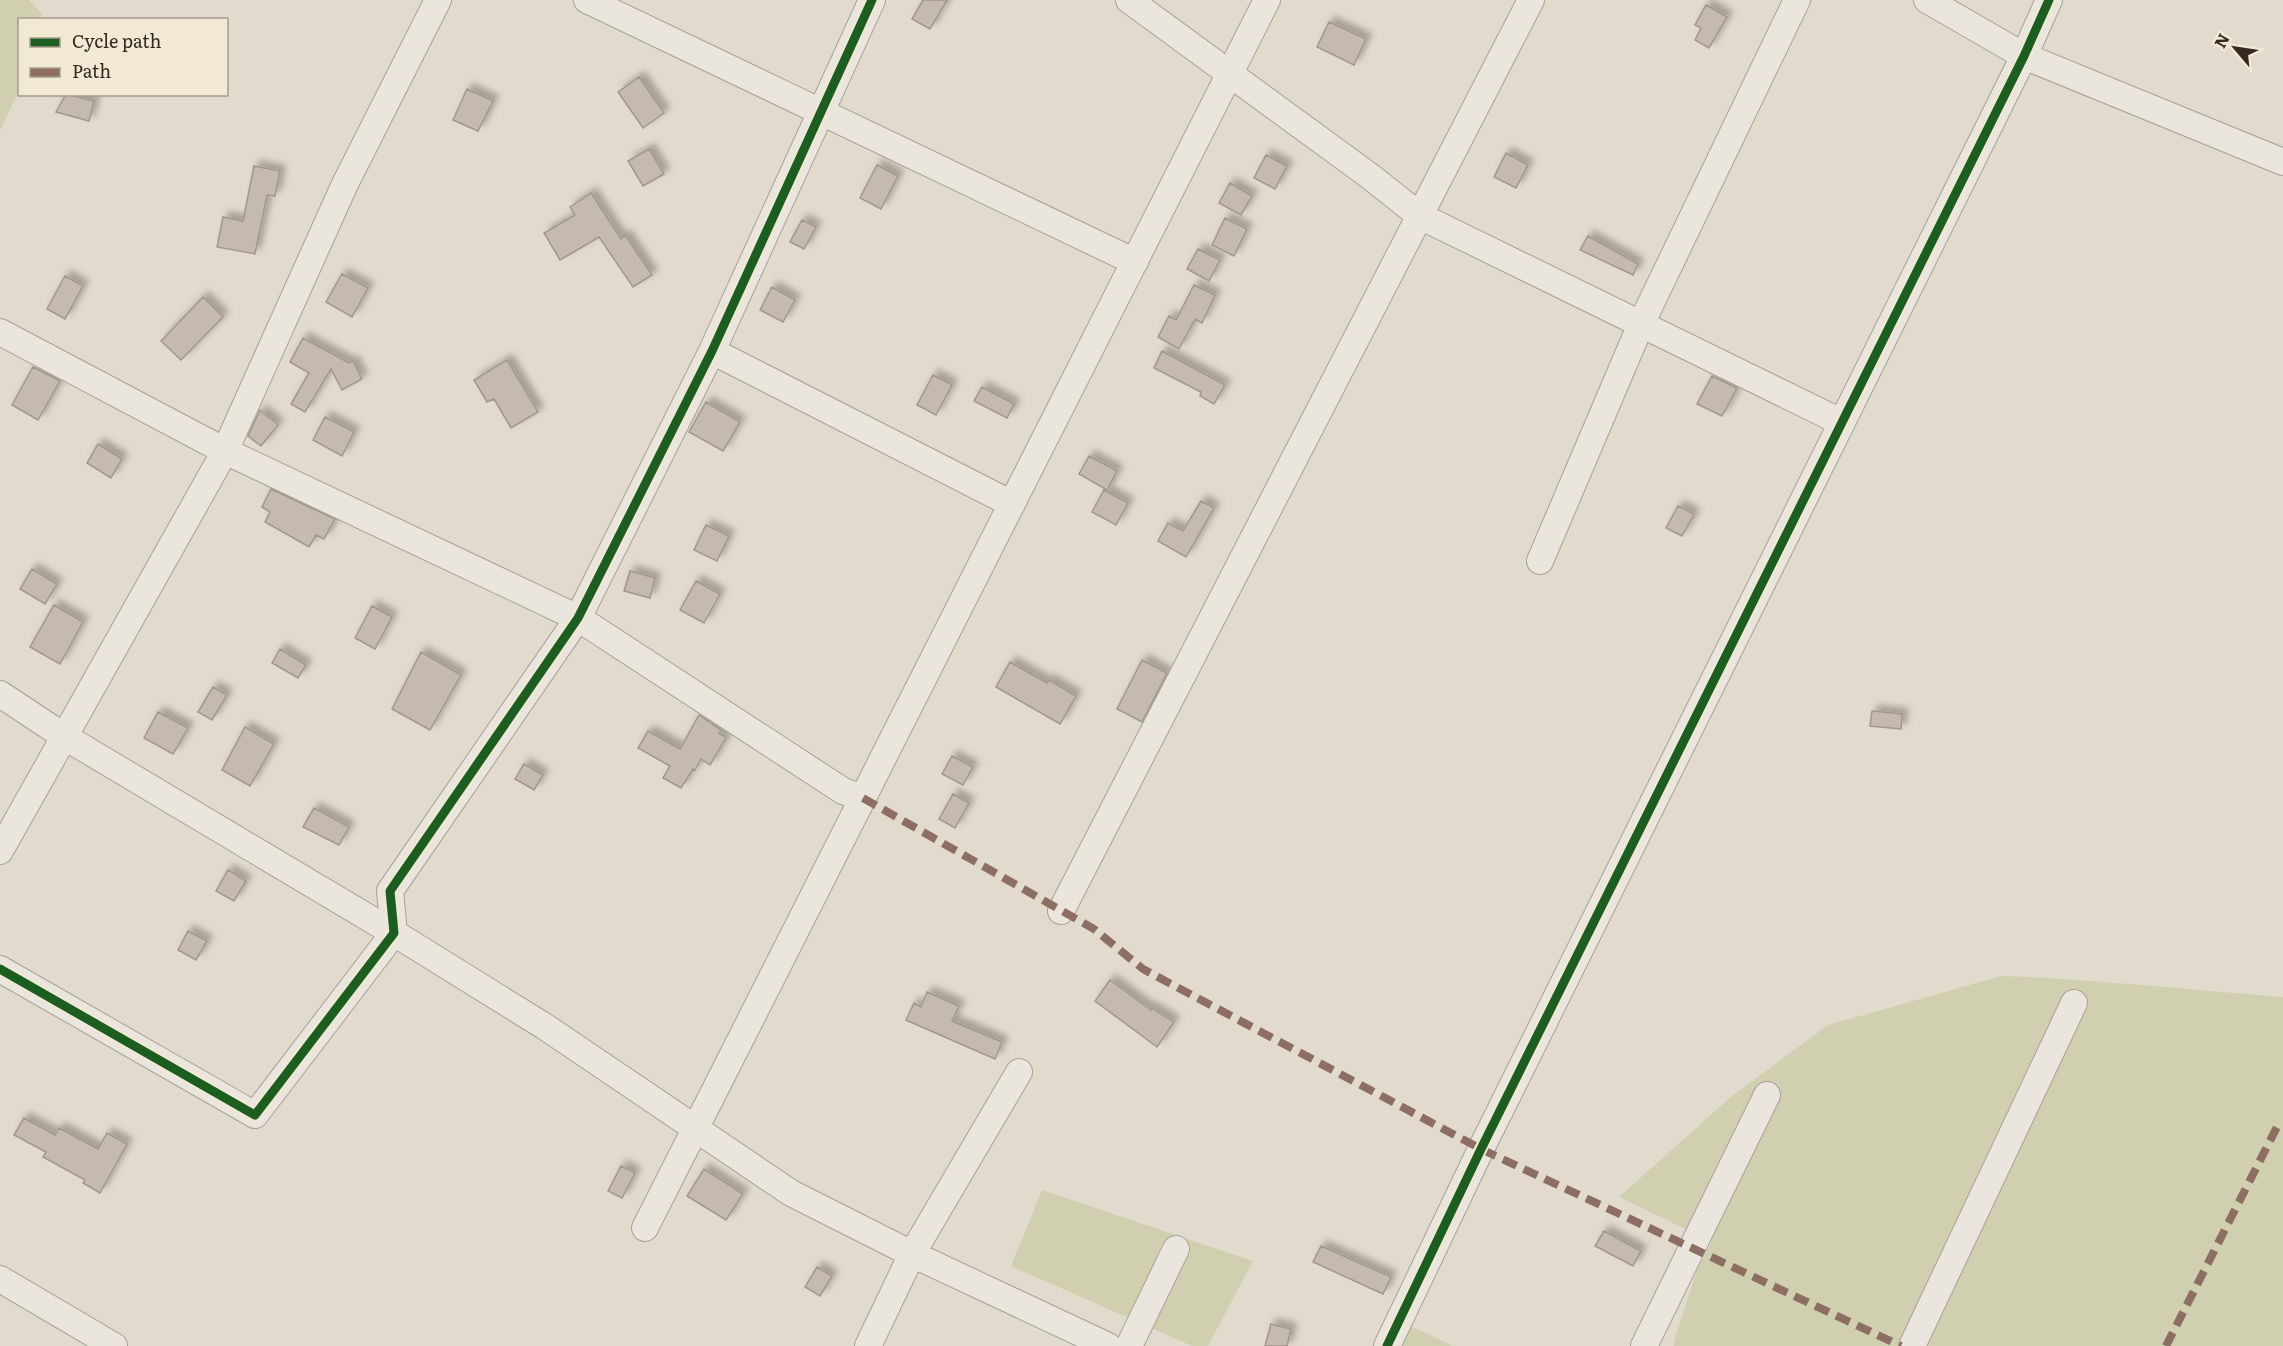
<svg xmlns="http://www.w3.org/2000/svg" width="2283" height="1346" viewBox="0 0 2283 1346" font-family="Literata,serif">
  <defs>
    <filter id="shadow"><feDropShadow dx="5.5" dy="-5.5" stdDeviation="3" flood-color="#0004"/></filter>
  </defs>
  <rect width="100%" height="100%" fill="#e2dbcd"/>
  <path fill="#d0d0b1" d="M0,0H29L42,14L41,19L20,20L19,90L0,131Z
    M2001,976C2095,979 2189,990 2283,997V1346H1674V1341L1697,1270L1712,1242L1619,1197L1732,1096L1828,1025Z
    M1042,1190L1253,1261L1208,1346H1192L1011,1266Z
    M1401,1321L1453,1346H1391Z"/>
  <path fill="#c5baae" stroke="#a2978d" stroke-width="1.5" filter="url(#shadow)" d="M923,0H947L930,29L912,19Z
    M1706,5L1727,17L1709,48L1695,40L1701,28L1695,25Z
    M1329,22L1366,39L1354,65L1317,47Z
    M639,77L664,113L643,128L618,92Z
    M467,89L493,101L478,131L453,120Z
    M66,94L94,101L89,121L56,112Z
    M649,149L664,174L643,186L628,161Z
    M1506,153L1528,165L1516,188L1494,177Z
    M1266,155L1287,166L1275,189L1254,178Z
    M877,165L898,176L881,209L860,198Z
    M254,166L280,171L275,196L267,195L255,254L217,247L223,217L243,221Z
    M1230,183L1252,196L1241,215L1219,203Z
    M591,193L621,239L625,235L652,275L633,287L599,237L560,260L544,233L575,215L570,207Z
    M1225,218L1247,229L1234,256L1212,245Z
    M802,220L816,227L804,249L790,242Z
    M1588,236L1638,264L1633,275L1580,250Z
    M1198,249L1220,260L1209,281L1187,269Z
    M342,274L368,288L352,317L326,302Z
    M65,276L83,286L65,319L47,309Z
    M1194,285L1215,295L1202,323L1195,319L1179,349L1158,337L1169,316L1176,320Z
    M772,287L795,300L783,322L760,310Z
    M203,297L223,317L181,360L161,341Z
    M303,338L349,363L353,361L362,379L342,390L331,369L305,412L291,404L309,373L290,362Z
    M1162,351L1225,385L1214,404L1200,396L1201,392L1154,368Z
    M507,360L538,412L511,428L494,399L487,402L474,380Z
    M33,367L60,381L38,420L12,405Z
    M933,375L952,385L936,415L917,405Z
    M1712,376L1737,388L1722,416L1697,404Z
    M982,387L1014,404L1007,418L974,401Z
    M706,402L740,422L723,451L689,432Z
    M260,410L278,425L261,446L248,436Z
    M325,417L354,432L342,456L313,440Z
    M98,444L122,459L111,478L87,463Z
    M1089,456L1117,471L1107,490L1079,474Z
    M271,489L335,519L324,539L316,535L309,547L265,522L270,512L262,507Z
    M1104,490L1128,503L1116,525L1092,512Z
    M1201,501L1214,508L1186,557L1158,541L1168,523L1183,531Z
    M1678,506L1694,514L1682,536L1666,528Z
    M706,525L729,536L717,561L694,550Z
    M32,569L57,584L45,604L20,589Z
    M630,571L655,578L650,598L624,591Z
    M696,581L720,594L704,623L680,610Z
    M54,605L83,622L60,664L30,647Z
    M372,606L392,617L375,649L355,638Z
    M280,649L306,665L298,678L272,663Z
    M421,652L461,675L430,730L392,709Z
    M1142,660L1167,673L1142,722L1117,709Z
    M1010,662L1047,683L1049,680L1076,696L1060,724L996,687Z
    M213,687L227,695L212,720L198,712Z
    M1872,711L1902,714L1901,729L1870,726Z
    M158,712L188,728L173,754L144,738Z
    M699,715L721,730L719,733L726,738L710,765L701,759L695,770L693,769L681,788L663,778L670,766L638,748L648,731L680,749Z
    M245,727L274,744L250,786L222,770Z
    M952,756L973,767L963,785L942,774Z
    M524,764L543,775L534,790L515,779Z
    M953,794L969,803L955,828L939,819Z
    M314,808L349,827L339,845L303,827Z
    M228,870L246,881L234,901L216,891Z
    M188,931L207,941L196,960L178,950Z
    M1110,980L1151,1010L1152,1008L1174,1022L1157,1047L1095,1001Z
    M927,992L959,1006L952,1021L1002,1042L995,1059L906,1020L914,1003L921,1007Z
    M24,1118L55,1135L59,1128L98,1149L107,1133L127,1144L100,1193L83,1183L85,1180L43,1157L46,1152L14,1135Z
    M621,1166L635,1173L622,1198L608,1191Z
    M704,1169L743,1194L726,1220L687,1196Z
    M1604,1231L1641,1251L1633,1266L1595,1246Z
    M1321,1246L1391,1277L1383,1294L1313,1262Z
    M817,1267L832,1276L820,1296L805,1287Z
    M1271,1324L1291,1329L1287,1346H1265Z"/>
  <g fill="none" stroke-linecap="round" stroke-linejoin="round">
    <defs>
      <path id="minor" d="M587,0L1135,262
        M1129,0L1371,177L1420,216L1841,422
        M1927,0L2024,56L2283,162
        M0,332L225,451L578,618L843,791L863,798
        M712,351L1012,504
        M1540,561L1641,324L1797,0
        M0,694L65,737L394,933L544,1026L791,1193L912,1254L1108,1346
        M0,851L225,451L344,186L438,0
        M1061,911L1531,0
        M0,969L255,1115L394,933L390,891L578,618L712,351L872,0
        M645,1228L1267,0
        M0,1279L114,1346
        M868,1346L912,1254L1019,1072
        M1129,1346L1176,1249
        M1387,1346L1481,1149L2024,56L2049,0
        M1644,1346L1767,1095
        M1912,1346L2074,1003"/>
    </defs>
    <use href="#minor" stroke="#a7a096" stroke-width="28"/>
    <use href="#minor" stroke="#eae6de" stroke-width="26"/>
    <path stroke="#8d6e63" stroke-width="8" stroke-dasharray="15 8" stroke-linecap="butt" d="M863,798L1094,929L1143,969L1481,1149L1901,1346
      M2166,1346L2280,1121"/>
    <defs>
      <path id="cycleway" d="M0,969L255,1115L394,933L390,891L578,618L712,351L872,0
        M1387,1346L1481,1149L2024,56L2049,0"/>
    </defs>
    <use href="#cycleway" stroke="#f2e9d4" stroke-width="13"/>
    <use href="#cycleway" stroke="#1b5e20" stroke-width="9"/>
  </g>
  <rect x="18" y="18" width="210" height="78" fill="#f2e9d4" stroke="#a69c8c" stroke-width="1.5"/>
  <rect x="30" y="38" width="30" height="9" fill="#1b5e20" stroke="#a69c8c" stroke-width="1.5"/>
  <text x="72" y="48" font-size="18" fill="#35291f">Cycle path</text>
  <rect x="30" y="68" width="30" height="9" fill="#8d6e63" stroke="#a69c8c" stroke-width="1.5"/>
  <text x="72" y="78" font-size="18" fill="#35291f">Path</text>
  <g transform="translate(2235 48) rotate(299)" stroke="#f2e9d4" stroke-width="4.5" paint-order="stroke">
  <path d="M0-4.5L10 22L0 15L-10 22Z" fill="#35291f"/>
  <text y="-9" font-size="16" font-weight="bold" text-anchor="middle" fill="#35291f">N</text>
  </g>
</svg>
